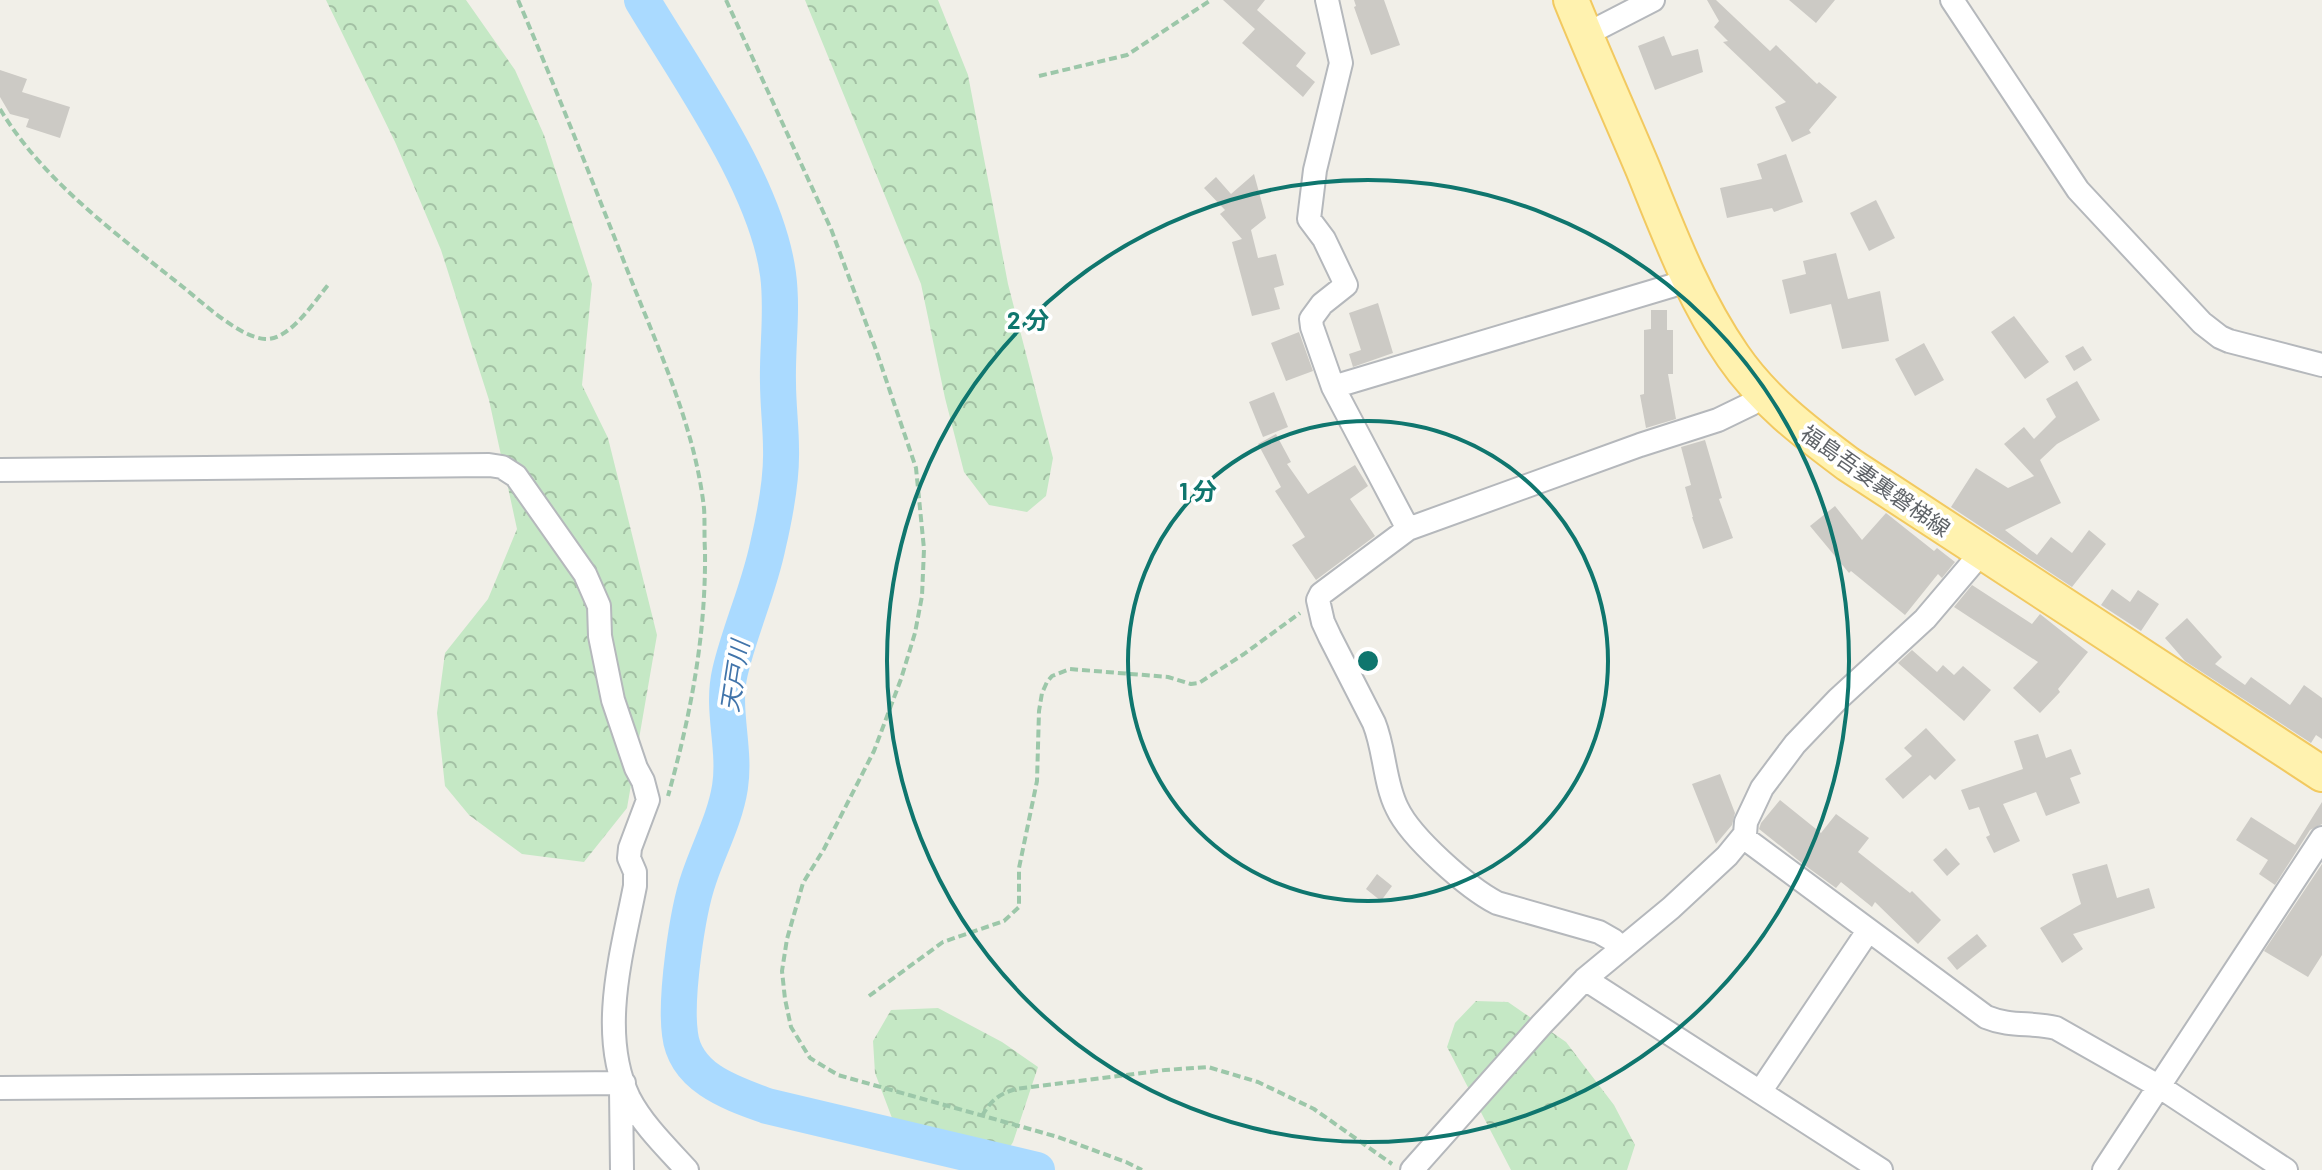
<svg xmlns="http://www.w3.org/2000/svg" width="2322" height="1170" viewBox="0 0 2322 1170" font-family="Barlow,'Noto Sans JP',sans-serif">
  <defs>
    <pattern id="forest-crowns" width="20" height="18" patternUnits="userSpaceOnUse" patternTransform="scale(2)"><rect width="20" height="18" fill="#c5e8c5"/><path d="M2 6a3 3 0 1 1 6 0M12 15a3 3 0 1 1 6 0" fill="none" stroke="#a3c0a4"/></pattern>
  </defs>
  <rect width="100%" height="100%" fill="#f1efe8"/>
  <path fill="url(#forest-crowns)" d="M326,0H466L515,70L544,135L592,284L582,385L608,438L657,635L627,808L584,862L522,854L469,815L445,786L437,713L445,653L488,599L517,529L489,400L441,250L396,144Z
    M805,0H938L968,75L1008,284L1053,458L1046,496L1027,512L989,505L964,472L945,398L921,284Z
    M1476,1001L1508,1002L1566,1042L1614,1105L1635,1145L1627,1170H1511L1447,1047L1455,1023Z
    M938,1008L1002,1042L1038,1067L1013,1142L1000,1163L965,1167L922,1146L892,1118L875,1073L873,1041L891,1010Z"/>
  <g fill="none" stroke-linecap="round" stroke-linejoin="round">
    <path stroke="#aadaff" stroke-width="36" d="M642,0C688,77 766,185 778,274C783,311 777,346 778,383C778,405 781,427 781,449C782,481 775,515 768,545C759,589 740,629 730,672C721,710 736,748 730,787C725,819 709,848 699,878C687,912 675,998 680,1034C685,1078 731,1093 767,1106L1037,1170"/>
  </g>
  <path fill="#cccac5" d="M1223,0H1265L1257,10L1306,53L1296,66L1315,82L1303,97L1242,43L1255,29Z
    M1354,0H1384L1400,45L1371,55L1354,7L1356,6Z
    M1707,0H1716L1770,51L1776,45L1817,84L1819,82L1837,97L1809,130L1811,133L1792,142L1775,107L1786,102L1723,42L1728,41L1714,27L1719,21Z
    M1789,0H1835L1816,23Z
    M1664,36L1672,56L1698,49L1703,72L1655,90L1638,46Z
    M0,70L27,79L22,92L70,107L60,138L26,127L29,119L10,114L0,97Z
    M1786,154L1803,202L1774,212L1772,208L1727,218L1720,188L1762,179L1757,164Z
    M1254,174L1266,218L1251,230L1258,258L1276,254L1284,285L1274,288L1280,309L1252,316L1232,242L1242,239L1220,214L1225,210L1204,188L1216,177L1231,194Z
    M1876,200L1895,238L1869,251L1850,213Z
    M1836,253L1848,299L1880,291L1889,341L1842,349L1831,304L1790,314L1782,280L1806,274L1803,261Z
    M1378,303L1393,353L1353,367L1349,354L1361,350L1349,313Z
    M1651,310H1667V330H1673V374H1668L1676,419L1646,428L1640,395L1644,394V330L1651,329Z
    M2014,316L2049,362L2025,379L1991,332Z
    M1299,332L1313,371L1286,381L1271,343Z
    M1924,343L1944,380L1915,396L1895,359Z
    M2083,346L2092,360L2074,371L2065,356Z
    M2077,381L2100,420L2057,444L2040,460L2061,503L2005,530L2037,555L2051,537L2072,553L2089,530L2106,544L2072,587L1951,507L1976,468L2008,488L2034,476L2004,444L2024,427L2034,439L2056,417L2046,399Z
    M1274,392L1288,427L1263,437L1249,402Z
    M1276,434L1291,462L1287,464L1308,494L1355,465L1368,486L1350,499L1375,536L1316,580L1292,545L1305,537L1275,491L1281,487L1258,444Z
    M1705,440L1722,498L1719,499L1733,538L1703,549L1692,517H1693L1685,487L1691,485L1681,447Z
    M1835,506L1862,540L1886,513L1934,551L1937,548L1955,562L1942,578L1938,574L1905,615L1851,571L1849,573L1810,526Z
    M1972,585L2032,624L2040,614L2088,652L2058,689L2060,692L2040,713L2013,688L2038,662L1954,607Z
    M2112,589L2130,602L2138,590L2159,604L2141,631L2101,605Z
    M2187,618L2222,657L2215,664L2245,685L2251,677L2290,705L2304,685L2322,698V739L2316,735L2311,743L2185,661L2165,638Z
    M1912,650L1937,672L1943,665L1954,675L1963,666L1991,690L1964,721L1898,663Z
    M1926,728L1956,760L1935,780L1930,775L1903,799L1885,779L1912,756L1904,748Z
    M2038,734L2046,758L2071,749L2081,774L2070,778L2080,803L2046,816L2036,792L2003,804L2020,841L1994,853L1986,837L1990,835L1979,807L1969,810L1961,790L2023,769L2014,741Z
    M1720,774L1735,813L1732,825L1716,844L1692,784Z
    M1780,800L1821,833L1836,814L1869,838L1858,852L1910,893L1912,891L1941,920L1918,944L1875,902L1872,907L1841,882L1836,888L1803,864L1759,829L1761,823Z
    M2322,802V824L2310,830L2275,885L2259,874L2268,860L2236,840L2251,817L2295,845Z
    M1946,848L1960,864L1947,876L1933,860Z
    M2107,864L2117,898L2149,888L2155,908L2073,934L2083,949L2062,963L2040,928L2081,904L2072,874Z
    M2322,864V955L2308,977L2264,951Z
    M1377,874L1392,886L1381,901L1366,889Z
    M1977,934L1987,946L1957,970L1947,958Z"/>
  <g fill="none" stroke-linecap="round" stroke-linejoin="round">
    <defs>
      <path id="street" d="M1327,0L1341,63L1315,170L1309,219L1324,239L1346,285L1322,304L1311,319L1312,327L1333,387L1408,529
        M1952,0L2078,190L2202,323L2220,337L2229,341L2322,365
        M1585,35L1653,0
        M1333,387L1671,286L1689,278
        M0,470L489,465L502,467L516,476L585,574L599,606L600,636L613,700L636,768L643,781L648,800L630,848L629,858L635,872V886C622,953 598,1033 629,1098C643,1125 667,1148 687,1170
        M1743,837L1986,1017C2010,1027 2032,1022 2056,1028L2160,1087L2286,1170
        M1622,948L1613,940L1599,932L1497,903C1468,888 1411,838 1397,808C1384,782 1385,750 1374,723L1330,637L1323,622L1318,600L1321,594L1408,529L1640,445L1718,420L1751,404L1764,394
        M1585,979L1881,1170
        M0,1088L624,1083L621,1090L622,1170
        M1760,1092L1868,931
        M1412,1170L1542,1024L1585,979L1671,908L1727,856L1745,834L1746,822L1762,788L1795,744L1838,699L1925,619L1982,552
        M2104,1170L2322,838"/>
      <path id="primary" d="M1571,0C1594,57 1619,112 1643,169C1669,233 1693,298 1733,356C1763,400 1805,432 1848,464L2322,774"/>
    </defs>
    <use href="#street" stroke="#b5b8bc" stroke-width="26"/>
    <use href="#primary" stroke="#f2c960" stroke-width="38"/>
    <path stroke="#9cc7a9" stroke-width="4" stroke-dasharray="8 4" stroke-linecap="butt" d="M518,0C558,93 595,188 632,282C661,355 695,429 704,508C705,522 704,536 705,550C706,635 691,714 668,796
      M726,0L831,229L876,350L916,468L924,549L922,596L915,633L901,679L874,751L824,849L803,883L787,939L782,971L785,999L791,1027L810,1058L838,1075L1058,1137L1126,1162L1142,1170
      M1039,76L1127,55L1211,0
      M0,109C44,182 118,235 183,287C203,303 239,337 265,339C289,341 315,301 328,285
      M869,996L943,942L1004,921L1019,907V868L1037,781L1039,711L1042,693L1047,682L1052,676L1070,669L1168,677L1191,684L1199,683L1244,654L1300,613
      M982,1116C991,1100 999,1094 1016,1089L1165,1070L1208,1067L1258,1082L1314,1109L1392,1164"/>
    <use href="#street" stroke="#fff" stroke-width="22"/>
    <use href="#primary" stroke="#fff2af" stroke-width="34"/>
  </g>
  <g fill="none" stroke="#0f766e" stroke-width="4">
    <circle cx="1368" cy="661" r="240"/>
    <circle cx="1368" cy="661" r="481"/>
  </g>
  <g text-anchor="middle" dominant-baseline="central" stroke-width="7" stroke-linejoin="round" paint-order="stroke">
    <g font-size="22" fill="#5f6368" stroke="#fff">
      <text transform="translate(1876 480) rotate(35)">福島吾妻裏磐梯線</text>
    </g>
    <g font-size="24" font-style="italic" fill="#4174aa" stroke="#fff">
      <text transform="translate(734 676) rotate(-81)">天戸川</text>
    </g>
  </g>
  <circle cx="1368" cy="661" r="12" fill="#0f766e" stroke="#fff" stroke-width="4"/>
  <g font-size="24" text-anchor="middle" font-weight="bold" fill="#0f766e" stroke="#fff" stroke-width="7" stroke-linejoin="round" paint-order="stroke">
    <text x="1028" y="329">2 分</text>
    <text x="1198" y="500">1 分</text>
  </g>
</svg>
